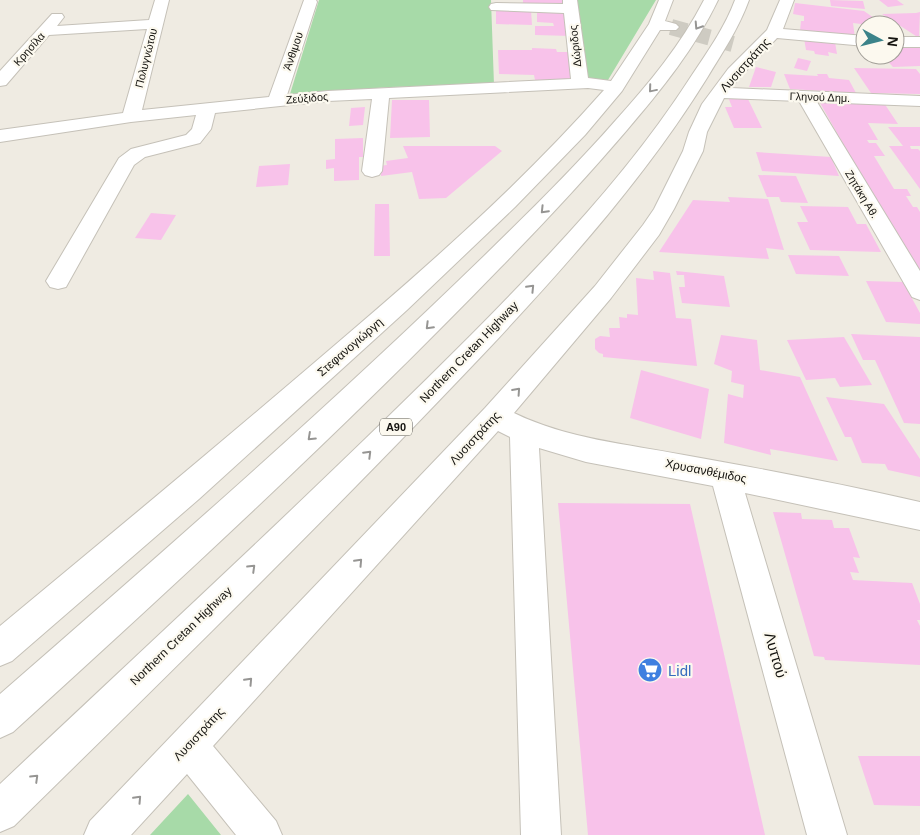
<svg xmlns="http://www.w3.org/2000/svg" width="920" height="835" viewBox="0 0 920 835" font-family="Helvetica,sans-serif">
  <rect width="100%" height="100%" fill="#efebe2"/>
  <path fill="#a7daa8" d="M319,0H491L494,85L391,87L290,94Z
    M576,0H656L608,80L584,79Z
    M188,794L221,835H150Z"/>
  <path fill="#f8c2ea" d="M523,0H567L568,7L523,6Z
    M830,0L863,1L865,9L831,6Z
    M879,0H897L904,5L888,7Z
    M795,3L864,11L884,25H865V29L861,24L853,23L855,38L800,31L801,21H804V16L793,14Z
    M496,10H531L532,25L496,24Z
    M537,11L568,12L571,36L535,35V26H554L553,23L537,22Z
    M920,12L919,38L882,14L916,13Z
    M804,38L835,42L837,54L828,52L829,56L815,54L814,51L806,50Z
    M895,45H920V66L893,67L882,55H895Z
    M532,48L556,49L557,52H571L576,81L535,80L534,75L499,74L498,50H532Z
    M798,58L811,61L807,71L794,68Z
    M756,67L776,72L771,87H749Z
    M854,68L916,69L920,74V94L871,93Z
    M784,74L818,76L817,74H827L829,78L849,80L856,93L790,89Z
    M728,97H747L762,128H734L725,107H732Z
    M392,100H429L430,137L390,138Z
    M819,101L884,103L898,124L868,123L878,140H867L869,143H876L885,156H874L894,189H907L911,196H906L913,207H917L920,212V281Z
    M365,107L363,125L349,126L351,108Z
    M888,127H920V146H910L911,149H918L920,151V189L889,146H903Z
    M363,138V157H359V180L334,181V168L326,169V160L335,159V139Z
    M403,146H495L502,151L446,198L419,199L412,172L381,176L379,166L387,165L386,161L408,158Z
    M756,152L831,157L839,176L762,171Z
    M290,164L288,185L256,187L259,166Z
    M758,175L796,176L808,203L781,202L779,197H767Z
    M728,197L768,199L784,250L766,248L769,259L659,252L693,200L730,202Z
    M375,204H389L390,256H374Z
    M800,206L848,207L857,224H866L881,252L810,250L797,222H808Z
    M151,213L176,215L161,240L135,238Z
    M788,255L839,256L849,276L796,274Z
    M653,271L670,273L676,318L691,319L697,366L603,357V354L599,353L595,349V339L600,336L610,337L609,328H620L619,317L627,318V314L638,315L636,278L654,280Z
    M676,271L724,276L730,307L682,303L679,287H685L684,275H677Z
    M866,281L903,282L920,313V324L886,322Z
    M851,334L920,337V424L904,423L875,360H863Z
    M721,335L757,340L760,370L800,377L838,461L770,449L771,455L724,443L728,394L743,398L744,385L731,382L732,371L714,364Z
    M844,337L872,385L840,387L835,378L806,380L787,340Z
    M641,370L709,389L701,439L630,418Z
    M826,397L884,404L920,459V477L888,470L885,464L862,463L851,437H845Z
    M558,503L690,504L765,835H588Z
    M773,512L801,513L802,519L832,520L834,528H849L860,558L853,557L859,573L850,572L853,580L912,583L920,604V620H917L920,626V665L825,660L824,657L814,656Z
    M858,756H920V806L874,805Z"/>
  <g fill="none" stroke-linecap="round" stroke-linejoin="round">
    <path stroke="#cecbc2" stroke-width="16" stroke-dasharray="16 8" stroke-linecap="butt" d="M671,27L733,44"/>
    <defs>
      <path id="minor" d="M155,0H169L142,110L269,97L304,0H316L317,2L287,95L328,91L571,79L564,13L491,10L489,7L491,4L496,3L563,4V0H577L588,78L611,81L649,24L659,0H673L665,21L676,24L679,27L676,30H660L622,91L585,135L515,207L407,310L199,499L12,661L0,666V626C105,539 210,452 314,363C415,277 516,190 604,90L588,88L389,98L382,171L379,175L372,177L365,175L362,171L372,99L328,101L215,113L211,129L200,143L145,157L134,165L66,287L58,289L50,287L46,281L119,158L131,149L186,135L192,129L196,115L131,122L0,142V130L123,113L147,29L49,35L6,85L0,86V71L52,14H62L64,17L57,26L149,20Z
        M780,0H794L783,29L865,36V46L777,38L740,77L731,88L920,96V106L817,102L920,271V300L912,297L799,101L724,98L707,132L703,151L674,209L659,235L611,298L514,413C567,439 627,444 684,455C763,469 842,484 920,502V530L745,493L847,835H807L713,486L586,462L539,448L561,835H521L510,437L498,431L213,746L276,821L282,835H236L187,774L131,835H84L90,821L485,408L595,286L643,225L654,209L683,151L689,132L702,104L728,69L767,30Z
        M895,37H920V47H895Z"/>
      <path id="highway" d="M704,0H718C695,48 662,89 627,130C586,178 543,224 499,269C343,430 179,581 13,732L0,738V694C164,551 328,408 484,256C529,212 574,168 616,120C649,83 681,45 704,0Z
        M735,0H749C739,28 722,53 707,78C647,175 571,260 494,343C338,508 176,667 14,826L0,832V784C158,635 318,488 471,335C551,254 630,172 692,75C708,51 725,27 735,0Z"/>
    </defs>
    <use href="#minor" stroke="#c5c1b8" stroke-width="2"/>
    <use href="#highway" stroke="#c5c1b8" stroke-width="2"/>
    <use href="#minor" fill="#fff" fill-rule="evenodd"/>
    <use href="#highway" fill="#fff" fill-rule="evenodd"/>
  </g>
  <defs><path id="oneway-chevron" d="M-2-3.5L2.5 0L-2 3.5" fill="none" stroke-width="1.6" stroke-linecap="round" stroke-linejoin="round" transform="scale(1.25)"/></defs>
  <g stroke="#969593">
    <use href="#oneway-chevron" transform="translate(698 26) rotate(123)"/>
    <use href="#oneway-chevron" transform="translate(652 89) rotate(130)"/>
    <use href="#oneway-chevron" transform="translate(544 210) rotate(134)"/>
    <use href="#oneway-chevron" transform="translate(531 288) rotate(-46)"/>
    <use href="#oneway-chevron" transform="translate(429 326) rotate(135)"/>
    <use href="#oneway-chevron" transform="translate(517 391) rotate(-48)"/>
    <use href="#oneway-chevron" transform="translate(311 437) rotate(137)"/>
    <use href="#oneway-chevron" transform="translate(368 454) rotate(-45)"/>
    <use href="#oneway-chevron" transform="translate(359 562) rotate(-47)"/>
    <use href="#oneway-chevron" transform="translate(252 568) rotate(-44)"/>
    <use href="#oneway-chevron" transform="translate(249 681) rotate(-47)"/>
    <use href="#oneway-chevron" transform="translate(35 778) rotate(-44)"/>
    <use href="#oneway-chevron" transform="translate(138 799) rotate(-47)"/>
  </g>
  <defs>
    <symbol id="supermarket-disc" viewBox="-11 -11 22 22"><circle r="9.5" fill="#3f7fe0" stroke="#fcf9ef"/><path d="M-6-5.5h2.5l.6 2H6L4.5 2H-2.5L-4.4-4H-6ZM-1.5 3.2a1.3 1.3 0 1 0 .1 0ZM3 3.2a1.3 1.3 0 1 0 .1 0Z" fill="#fff"/></symbol>
  </defs>
  <g fill-rule="evenodd">
    <use href="#supermarket-disc" x="636" y="656" width="28" height="28"/>
  </g>
  <g text-anchor="middle" dominant-baseline="central" stroke-width="4.5" stroke-linejoin="round" paint-order="stroke">
    <g font-size="11" fill="#151410" stroke="#fcf9ef">
      <text transform="translate(575 46) rotate(-96)">Δώριδος</text>
      <text transform="translate(29 49) rotate(-48)">Κρησίλα</text>
      <text transform="translate(293 51) rotate(-71)">Άνθιμου</text>
      <text transform="translate(146 58) rotate(-76)">Πολυγνώτου</text>
      <text transform="translate(820 97) rotate(2)">Γληνού Δημ.</text>
      <text transform="translate(307 98) rotate(-5)">Ζεύξιδος</text>
      <text transform="translate(862 194) rotate(59)">Ζητάκη Αθ.</text>
    </g>
    <rect fill="#fcf9ef" stroke="#5a5953" stroke-width="1" x="380" y="418.5" width="32" height="17" rx="4"/>
    <g font-size="11" font-weight="bold" fill="#151410">
      <text x="396" y="427">Α90</text>
    </g>
    <g font-size="12" fill="#151410" stroke="#fcf9ef">
      <text transform="translate(745 65) rotate(-48)">Λυσιστράτης</text>
      <text transform="translate(350 347) rotate(-41)">Στεφανογιώργη</text>
      <text transform="translate(469 352) rotate(-46)">Northern Cretan Highway</text>
      <text transform="translate(475 438) rotate(-47)">Λυσιστράτης</text>
      <text transform="translate(706 471) rotate(11)">Χρυσανθέμιδος</text>
      <text transform="translate(181 636) rotate(-44)">Northern Cretan Highway</text>
      <text transform="translate(199 734) rotate(-47)">Λυσιστράτης</text>
    </g>
    <g font-size="15" fill="#151410" stroke="#fcf9ef">
      <text transform="translate(776 655) rotate(74)">Λυττού</text>
    </g>
    <g font-size="15" fill="#366cbe" stroke="#fcf9ef" text-anchor="start">
      <text x="668" y="670">Lidl</text>
    </g>
  </g>
  <g transform="translate(880 40) rotate(97)"><circle r="24" fill="#fcf9ef" stroke="#a09d96"/>
  <path d="M0-4L9 19L0 12L-9 19Z" fill="#3b8389"/>
  <text y="-8" font-size="14" font-weight="bold" text-anchor="middle" fill="#151410">N</text>
  </g>
</svg>
